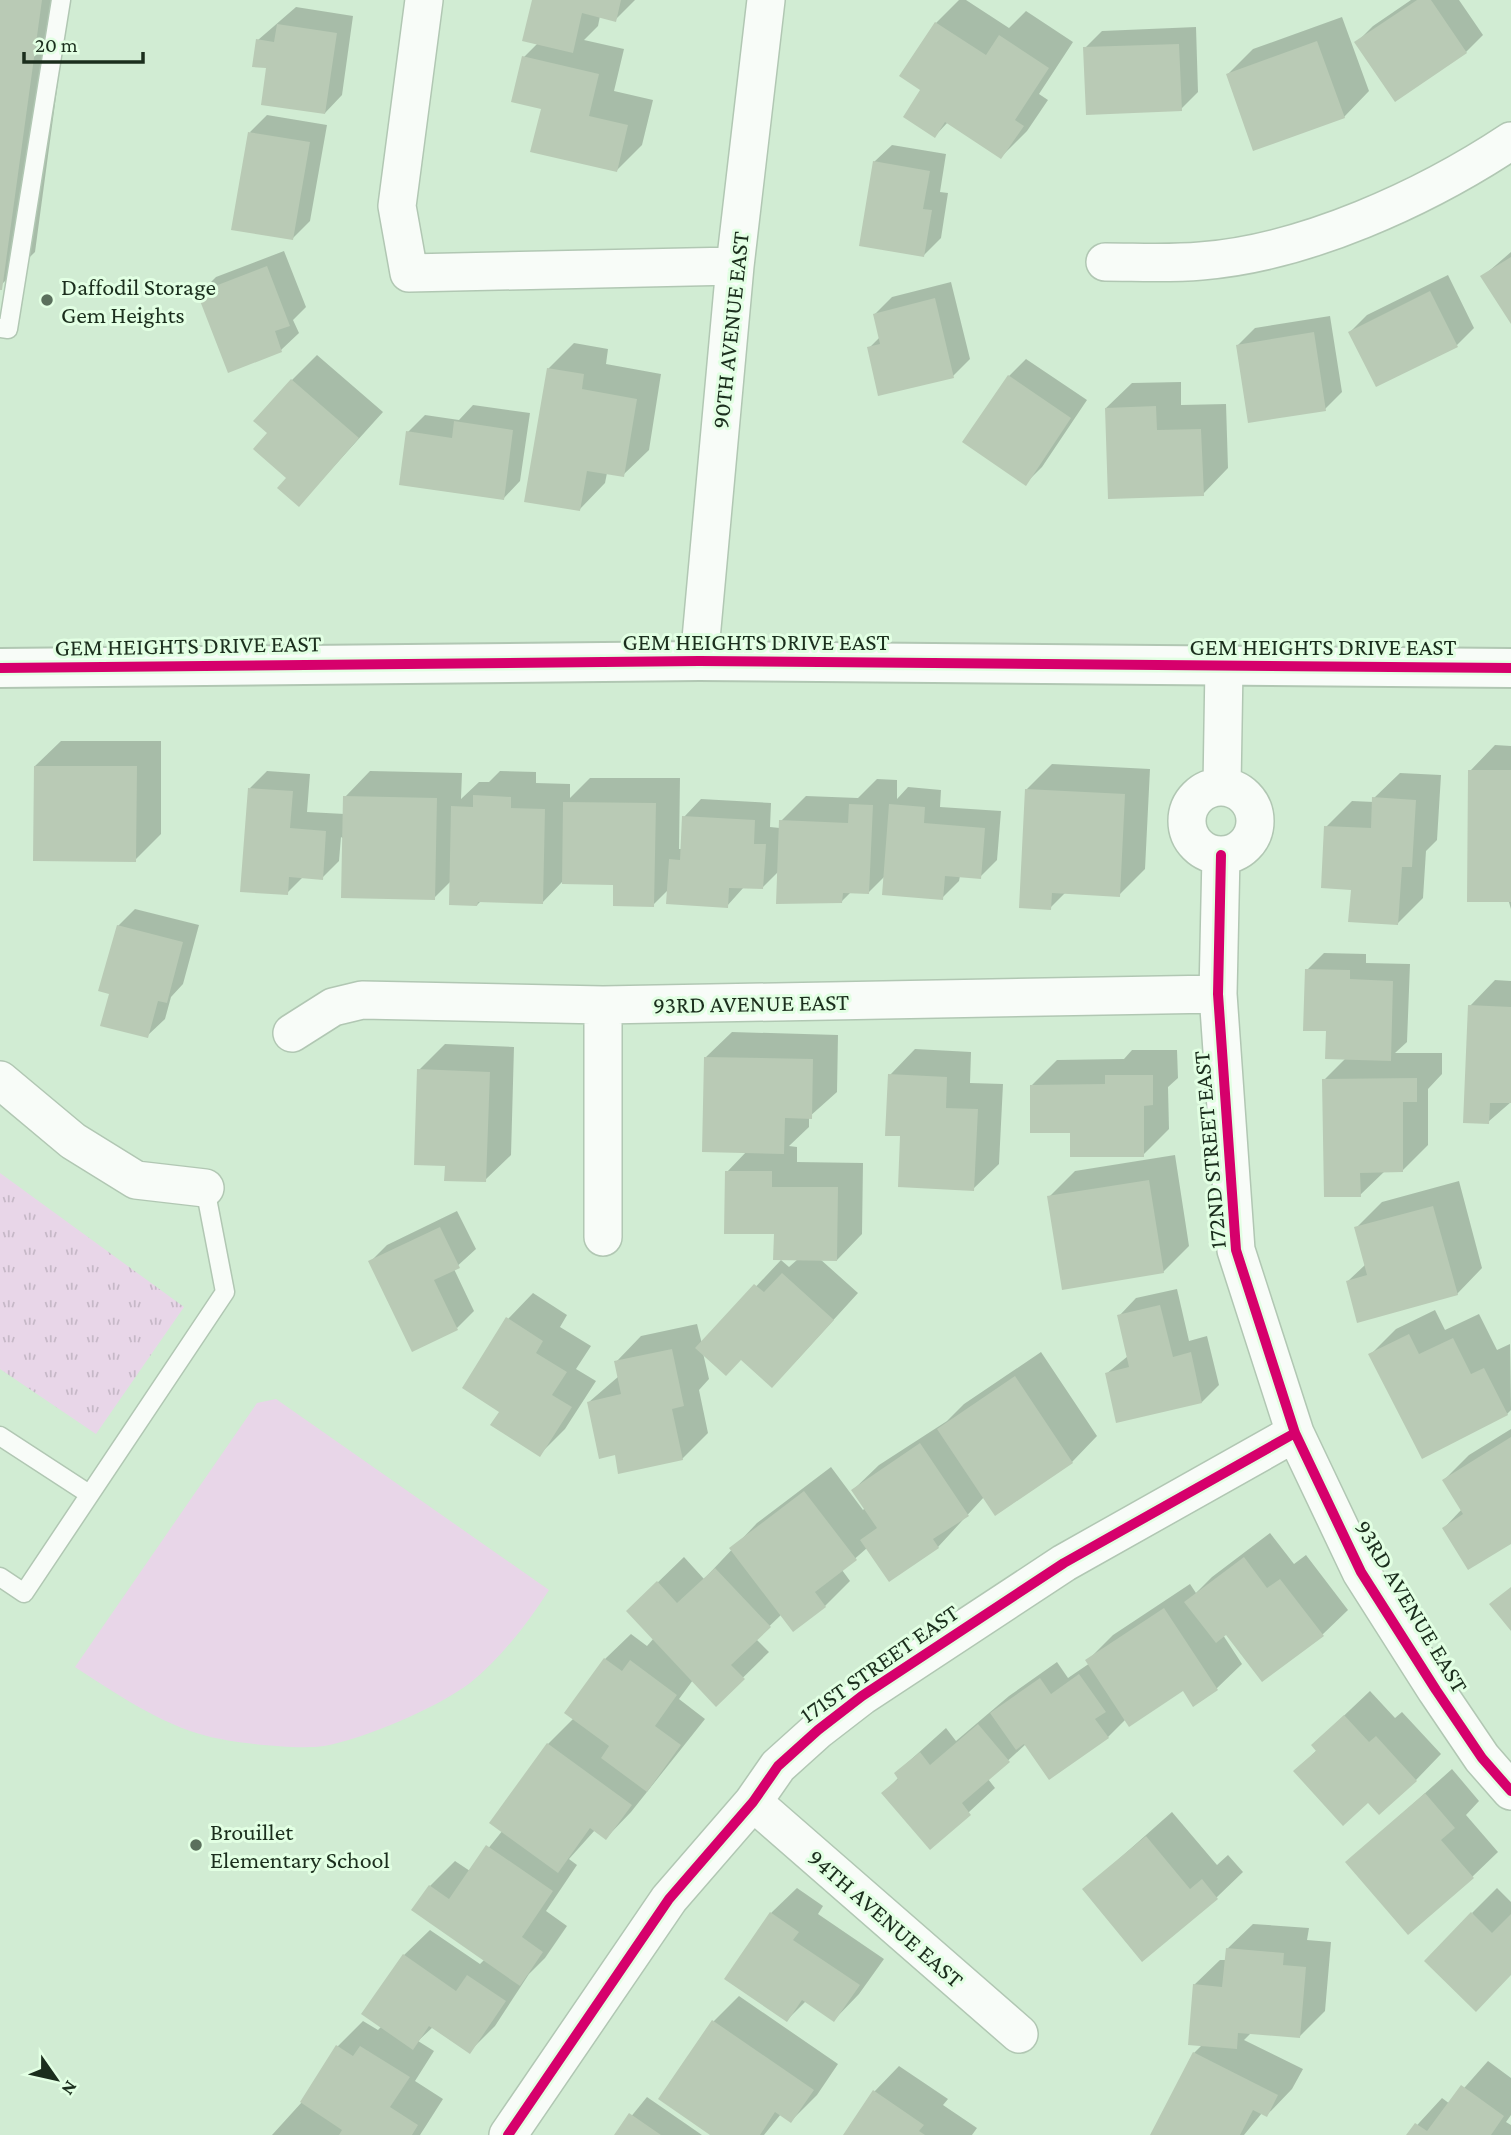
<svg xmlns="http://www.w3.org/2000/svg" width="1511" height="2135" viewBox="0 0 1511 2135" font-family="'Crimson Pro',serif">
  <defs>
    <pattern id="grass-tufts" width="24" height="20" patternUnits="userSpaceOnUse" patternTransform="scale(1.75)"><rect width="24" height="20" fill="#e8d6e8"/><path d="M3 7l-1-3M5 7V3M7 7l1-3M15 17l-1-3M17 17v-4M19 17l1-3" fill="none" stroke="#c6b8c7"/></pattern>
  </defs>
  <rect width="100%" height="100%" fill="#d1ecd3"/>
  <path fill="url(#grass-tufts)" d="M0,1173L184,1307L96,1434L0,1369Z"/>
  <path fill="#e8d6e8" d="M276,1399L549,1590C528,1623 501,1658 470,1683C437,1708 364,1739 324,1746C298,1750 232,1743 207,1736C160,1724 115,1693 75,1667L257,1403Z"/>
  <path fill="#0003" d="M0,0H69L35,252L1,285Z
    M534,0H635L615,20L600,16L598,26L584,40L624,49L614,91L653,100L642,145L617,170L543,107L524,57L538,43Z
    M959,0H966L1009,28L1026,11L1073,42L1039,94L1048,100L1027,131L1001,157L948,122L935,136L923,90L901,76L936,23Z
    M1411,0H1459L1483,35L1466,52L1356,43L1373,26Z
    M296,7L353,16L342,95L325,113L268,67L258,40Z
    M1342,17L1369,91L1344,117L1228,74L1253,49Z
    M1196,27L1198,92L1181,109L1085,48L1102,31Z
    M267,115L327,125L310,221L293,238L250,132Z
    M892,145L946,154L940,192L948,193L941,238L924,255L874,162Z
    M284,251L306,307L293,320L299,333L281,350L229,371L199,294L216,277Z
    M1511,252V321L1482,277Z
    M1448,275L1474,328L1457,345L1376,385L1350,332L1367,315Z
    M951,282L970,359L953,376L869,348L880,337L875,314L892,297Z
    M1330,316L1342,392L1325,409L1238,345L1255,328Z
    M574,343L608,349L606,364L661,374L649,450L623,475L607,473L605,483L580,509L548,369Z
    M317,355L383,412L299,505L270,432L292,380Z
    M1026,359L1087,400L1042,467L1025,484L964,442L1009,376Z
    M1181,382V405L1226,404L1228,468L1203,494L1106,408L1132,383Z
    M473,405L530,413L520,481L503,499L408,432L425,415L459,420Z
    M61,741H161V834L135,860L35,766Z
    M1495,745L1511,746V909L1470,771Z
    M1052,764L1150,769L1145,869L1119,895L1066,892L1050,908L1026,790Z
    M267,771L310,774L307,812L345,814V797L370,771L462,773L461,799L479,782H489L500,771L536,772V783L570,784V798L590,778H680L679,849H682L684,817L701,799L771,803L770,827L780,828L781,821L806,796L858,798L877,779L897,780V799L908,787L941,790L940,807L1001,811L997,860L980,877L960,876L959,881L942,898L885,876L868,893L851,892L842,901L779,871L762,888L744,887L727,906L669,889L653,905L614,883L562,882L542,903L481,901L477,905L451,881L434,898L341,837L339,861L322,878L303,877L287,893L250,788Z
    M1400,773L1441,775L1437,840L1426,851L1423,898L1398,923L1352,888L1326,827L1352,801L1374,802V798Z
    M135,909L199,925L183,984L171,997L165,1019L147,1036L111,993L118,926Z
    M1324,953L1366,954V963L1410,964L1407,1042L1395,1053H1442V1074L1428,1089V1145L1403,1170L1385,1171L1360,1195L1324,1080L1346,1058L1328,1030L1307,970Z
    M1495,980L1511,981V1102L1488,1122L1470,1006Z
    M732,1032L838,1035L837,1092L809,1117V1127L789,1146L797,1147V1162L863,1163L862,1234L837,1260L820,1259L858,1293L797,1360L703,1353L709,1379L699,1390L708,1433L682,1459L616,1453L589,1402L619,1376L616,1362L641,1336L697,1324L702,1344L781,1260L789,1267L798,1259L727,1172L747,1151L706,1057Z
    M445,1044L514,1047L511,1155L485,1180L447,1164L419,1070Z
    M915,1049L971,1052L970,1083L1003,1084L999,1164L973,1189L902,1135L890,1075Z
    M1132,1050H1177L1178,1078L1168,1087L1169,1129L1143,1155L1071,1131L1031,1086L1057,1060L1124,1059Z
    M1175,1155L1189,1246L1163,1272L1049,1197L1075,1171Z
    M1459,1181L1482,1268L1457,1294L1348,1281L1366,1264L1356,1228L1382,1202Z
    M457,1211L476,1249L454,1269L474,1311L457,1328L370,1262L387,1245Z
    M1177,1289L1189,1341L1207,1336L1219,1385L1202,1402L1106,1374L1128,1356L1119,1316L1136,1298Z
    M533,1293L567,1315L560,1327L591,1346L576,1369L596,1381L565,1429L540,1454L501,1411L508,1319Z
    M1435,1310L1445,1330L1479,1314L1497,1350L1510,1344L1511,1410L1507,1414L1370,1355L1396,1329Z
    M1041,1352L1097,1436L1072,1462L984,1497L938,1547L867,1548L842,1570L850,1581L825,1606L782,1614L756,1639L769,1652L716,1704L693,1680L679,1699L705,1719L631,1812L606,1838L595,1830L569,1859L577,1865L546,1911L567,1926L545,1958L529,1974L495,2026L469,2052L433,2027L418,2041L434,2051L415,2081L443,2099L420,2135H272L302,2102L338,2046L363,2021L378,2030L382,2026L404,1955L430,1930L480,1964L485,1959L430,1886L455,1861L470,1871L503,1830L548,1744L574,1718L605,1659L631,1634L647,1646L654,1638V1586L684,1557L704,1579L757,1523L831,1467L863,1510L865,1508L853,1490L879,1465L947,1421L964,1404Z
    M1511,1429V1542L1444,1528L1462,1509L1444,1480L1469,1455Z
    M1270,1533L1294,1564L1306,1555L1348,1610L1322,1635L1226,1632L1223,1635L1242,1664L1216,1689L1183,1688L1126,1719L1108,1737L1026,1744L988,1779L995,1788L930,1848L884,1793L899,1777L896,1773L946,1728L956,1741L1009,1696L1057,1662L1068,1678L1090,1663L1088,1660L1113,1635L1190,1584L1196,1593L1212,1577Z
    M1370,1691L1395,1718L1402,1712L1441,1754L1416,1780L1368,1800L1296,1771L1317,1750L1313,1745Z
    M1452,1769L1479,1801L1466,1815L1498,1852L1472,1877L1348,1862Z
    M1172,1812L1217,1865L1228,1855L1243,1872L1217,1897L1143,1959L1085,1889Z
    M797,1888L823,1906L818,1914L884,1959L859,1994L834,2020L806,2001L787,2020L771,1913Z
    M1497,1888L1511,1902V1974L1472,1913Z
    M1253,1924L1309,1928L1307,1940L1331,1942L1325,2011L1299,2037L1251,2033L1244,2040L1303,2069L1292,2089L1267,2115L1262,2113L1244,2135H1153L1194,2053L1202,2045L1194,1985L1220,1960H1226L1227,1949Z
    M739,1996L838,2064L817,2095L791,2121L781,2114L764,2135H713L714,2021Z
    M1488,2061L1511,2078V2115L1506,2122L1511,2125V2135H1408L1442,2098L1450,2104Z
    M899,2066L948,2099L943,2105L977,2128L972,2135H845L874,2092Z
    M647,2097L702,2135H616Z"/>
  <path fill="#b9cab5" d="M0,0H42L2,290H0Z
    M532,0H621L616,22L582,13L573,53L522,41Z
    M1417,0H1431L1467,53L1395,102L1354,42Z
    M935,22L986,55L999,35L1049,68L1015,120L1024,126L1001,159L945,122L935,138L903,117L920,90L899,76Z
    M277,24L337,33L325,114L261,105L266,68L252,67L256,39L274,42Z
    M1317,41L1345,118L1253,151L1226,74Z
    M1179,44L1182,111L1086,115L1083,47Z
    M522,56L599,74L589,116L628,125L617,172L530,152L541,109L511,102Z
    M248,132L310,142L293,240L231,230Z
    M873,161L930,171L923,209L932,210L924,257L859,246Z
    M1511,257V324L1480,276Z
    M267,266L290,326L275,331L282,352L228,373L197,293Z
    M1430,291L1458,347L1376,387L1348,332Z
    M935,298L954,378L878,396L867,347L880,344L873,314Z
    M1314,332L1326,411L1248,423L1236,345Z
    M547,368L584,374L582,389L637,399L624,477L587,471L580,511L524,502Z
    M1008,375L1071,418L1026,486L962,442Z
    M291,379L359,438L299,507L277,488L286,478L253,449L267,433L253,421Z
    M1156,406L1157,430L1201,429L1204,496L1108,499L1105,408Z
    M454,421L513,430L504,500L399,485L406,431L452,438Z
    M34,766H137L136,862L33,861Z
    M1468,770H1511V902H1467Z
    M248,788L293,791L290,828L326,831L323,880L289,877L288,895L240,892Z
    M1025,789L1125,794L1120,897L1052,893L1051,910L1019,908Z
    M473,795L511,797V808L545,809L543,904L478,902L477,906L449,905L451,806L473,807Z
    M343,796L437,798L435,900L341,898Z
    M1372,797L1416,800L1412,867H1402L1398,925L1348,922L1351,890L1321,888L1324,826L1371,828Z
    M563,802L656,803L654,907L613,906V885L562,884Z
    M849,804L873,805L869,894L843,893L842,903L776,904L779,820L848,823Z
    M889,804L925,807L924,823L985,828L981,879L945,876L943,900L882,895Z
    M682,816L755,820L754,844H766L763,889L729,888L728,908L666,904L669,859L680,860Z
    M117,925L183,942L167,1003L158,1001L148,1038L100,1026L109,994L98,991Z
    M1305,969L1350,970V979L1393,981L1391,1061L1325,1059L1326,1031H1303Z
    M1468,1005L1511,1007V1103H1490L1489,1124L1463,1123Z
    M704,1057L813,1059L812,1119L785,1118L784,1154L702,1152Z
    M417,1069L490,1072L486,1182L444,1181L445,1166L414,1165Z
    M888,1074L947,1077L946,1108L978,1109L974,1191L898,1187L900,1136H885Z
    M1105,1075H1153V1105L1144,1106V1157H1070V1133H1030V1085L1105,1084Z
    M1417,1078V1102H1403V1172L1360,1173L1361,1197H1324L1322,1079Z
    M725,1171H772V1187H838L837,1261L773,1260L774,1234H724Z
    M1149,1180L1164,1273L1062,1290L1047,1196Z
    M1433,1206L1458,1295L1357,1323L1346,1281L1367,1275L1354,1227Z
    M440,1227L460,1268L434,1280L458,1330L412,1352L368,1261Z
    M782,1273L834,1320L772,1388L741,1360L726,1376L695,1348L754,1284L764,1292Z
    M1160,1305L1173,1357L1191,1352L1202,1403L1116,1423L1105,1373L1129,1367L1117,1315Z
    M506,1317L543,1341L536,1353L567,1372L552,1395L572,1407L540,1457L490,1425L499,1412L462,1388Z
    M1409,1334L1419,1354L1453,1338L1471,1374L1484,1368L1508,1415L1422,1459L1368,1354Z
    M672,1349L684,1406L672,1409L683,1460L618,1474L615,1455L599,1459L587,1402L621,1394L614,1361Z
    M1015,1376L1073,1463L995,1516L937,1429Z
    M1511,1437V1544L1468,1570L1442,1528L1463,1514L1442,1480Z
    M920,1443L969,1516L933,1539L939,1548L889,1582L860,1540L877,1528L851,1490Z
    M804,1491L857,1560L815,1592L826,1607L793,1632L729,1548Z
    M1244,1557L1267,1588L1280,1579L1324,1636L1262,1682L1226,1635L1216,1643L1184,1602Z
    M715,1568L771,1627L731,1665L745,1679L716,1707L626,1611L657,1581L677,1603Z
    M1511,1587V1631L1489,1604Z
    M1164,1608L1218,1690L1193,1707L1183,1691L1129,1727L1085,1660Z
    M604,1658L622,1671L630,1660L677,1695L655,1726L681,1745L647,1792L601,1758L609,1746L564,1713Z
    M1079,1674L1106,1712L1095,1719L1109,1738L1049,1780L1024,1744L1016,1750L990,1713L1040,1678L1051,1694Z
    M1344,1715L1369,1742L1376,1736L1417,1781L1379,1815L1368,1803L1343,1826L1293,1771L1316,1751L1311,1745Z
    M978,1724L1010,1762L962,1803L971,1815L930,1850L881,1793L898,1779L894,1773L920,1752L930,1765Z
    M547,1743L632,1805L606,1840L590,1828L558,1873L489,1823Z
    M1425,1793L1455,1828L1441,1840L1474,1878L1408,1935L1345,1862Z
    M1146,1836L1190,1889L1202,1879L1218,1899L1142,1962L1082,1889Z
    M486,1845L553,1891L522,1937L543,1952L520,1986L411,1910L429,1885L449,1899Z
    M770,1912L799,1932L793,1940L860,1985L834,2022L802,2000L787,2022L724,1979Z
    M1471,1912L1492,1933L1511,1914V1975L1476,2012L1424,1961Z
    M1226,1948L1284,1953L1283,1965L1306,1967L1300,2038L1238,2033L1237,2049L1188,2045L1193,1984L1222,1987Z
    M403,1954L456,1991L467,1975L506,2001L470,2054L429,2026L413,2050L361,2014Z
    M712,2020L814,2090L791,2123L775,2112L760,2135H710L658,2099Z
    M336,2045L353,2056L360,2046L410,2077L390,2107L418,2125L412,2135H339L342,2130L300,2102Z
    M1193,2052L1278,2095L1267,2117L1253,2110L1240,2135H1150Z
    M1461,2085L1504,2116L1491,2135H1406L1415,2123L1427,2131Z
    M873,2090L924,2125L919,2131L925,2135H843Z
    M629,2113L661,2135H614Z"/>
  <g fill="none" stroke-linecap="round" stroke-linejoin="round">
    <defs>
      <path id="service" d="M0,328L8,329L61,0
        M0,1436L89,1494
        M0,1577L24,1593L225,1292L205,1188"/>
      <path id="minor" d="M424,0L397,206L409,273L735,266
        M1105,262C1136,262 1169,264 1201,261C1305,253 1425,198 1511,141
        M699,661L735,266L766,0
        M1222,787L1224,666
        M1187 821a34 34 0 1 1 68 0a34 34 0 1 1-68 0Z
        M1221,855L1218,994L1236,1250L1295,1433L1361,1572L1436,1690L1482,1758L1511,1791
        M603,1005V1237
        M292,1033L333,1007L362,1000L603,1005L1218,994
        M0,1080L73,1141L136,1180L205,1188
        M753,1802L1019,2034
        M508,2135L669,1899L753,1802L778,1766L818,1730L862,1696L1064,1563L1295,1433"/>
      <path id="tertiary" d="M0,668L699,661L1511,668"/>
    </defs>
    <use href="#service" stroke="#b1c7b3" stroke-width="21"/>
    <use href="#minor" stroke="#b1c7b3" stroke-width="40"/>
    <use href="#tertiary" stroke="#b1c7b3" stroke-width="42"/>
    <use href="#service" stroke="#f8fcf8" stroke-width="18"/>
    <use href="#minor" stroke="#f8fcf8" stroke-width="37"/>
    <use href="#tertiary" stroke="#f8fcf8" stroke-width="38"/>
    <defs>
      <path id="cycleway" d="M0,668L699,661L1511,668
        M1221,855L1218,994L1236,1250L1295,1433L1361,1572L1436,1690L1482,1758L1511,1791
        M508,2135L669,1899L753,1802L778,1766L818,1730L862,1696L1064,1563L1295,1433"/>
    </defs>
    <use href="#cycleway" stroke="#e2ffe3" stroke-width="15"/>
    <use href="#cycleway" stroke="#d6006c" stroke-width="10"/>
  </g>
  <g fill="#5b705d" stroke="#e2ffe3" stroke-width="2.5">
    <circle cx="47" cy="300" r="7"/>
    <circle cx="196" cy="1845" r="7"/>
  </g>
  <g text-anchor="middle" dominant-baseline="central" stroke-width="6" stroke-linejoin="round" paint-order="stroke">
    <g font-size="24" fill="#1b2e1d" stroke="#e2ffe3" text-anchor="start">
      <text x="61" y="286">Daffodil Storage<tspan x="61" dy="28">Gem Heights</tspan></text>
      <text x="210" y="1831">Brouillet<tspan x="210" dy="28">Elementary School</tspan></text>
    </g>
    <g font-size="24" fill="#1b2e1d" stroke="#e2ffe3">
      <text transform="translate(730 330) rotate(-84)">90TH AVENUE EAST</text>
      <text x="756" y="641">GEM HEIGHTS DRIVE EAST</text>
      <text transform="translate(188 645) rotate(-1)">GEM HEIGHTS DRIVE EAST</text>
      <text x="1323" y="646">GEM HEIGHTS DRIVE EAST</text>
      <text transform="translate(751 1003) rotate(-1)">93RD AVENUE EAST</text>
      <text transform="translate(1209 1150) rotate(-95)">172ND STREET EAST</text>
      <text transform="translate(1412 1606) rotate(59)">93RD AVENUE EAST</text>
      <text transform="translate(879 1663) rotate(-35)">171ST STREET EAST</text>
      <text transform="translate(886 1918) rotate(41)">94TH AVENUE EAST</text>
    </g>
  </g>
  <g transform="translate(56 2079) rotate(124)" stroke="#e2ffe3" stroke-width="5" paint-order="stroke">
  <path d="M0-5L12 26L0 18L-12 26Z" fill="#1b2e1d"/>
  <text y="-10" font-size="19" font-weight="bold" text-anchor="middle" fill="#1b2e1d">N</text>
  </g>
  <path d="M24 52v10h119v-10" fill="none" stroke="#1b2e1d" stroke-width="3.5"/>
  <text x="35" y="52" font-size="21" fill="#1b2e1d" stroke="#e2ffe3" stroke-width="5" paint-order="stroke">20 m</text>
</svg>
